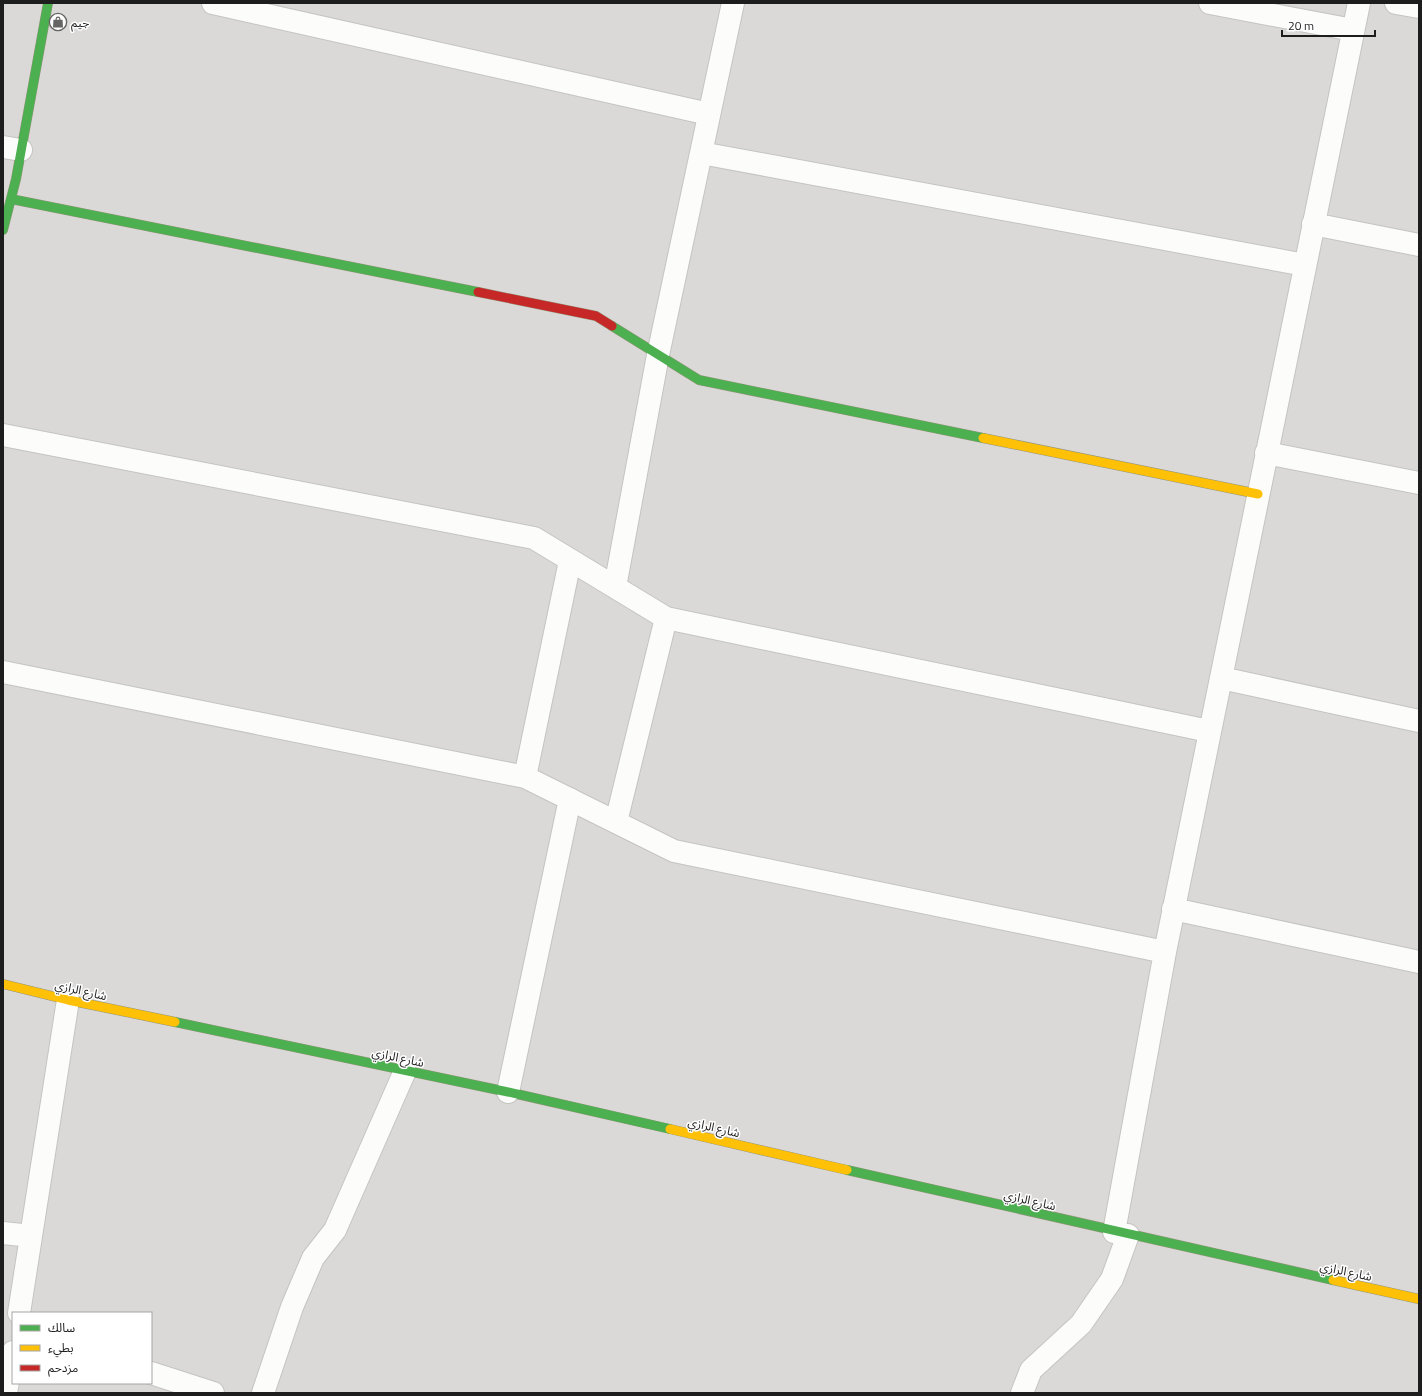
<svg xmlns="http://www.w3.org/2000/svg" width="1422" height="1396" viewBox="0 0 1422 1396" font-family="'Titillium Web','Noto Sans Arabic',sans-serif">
  <rect width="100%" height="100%" fill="#eceae5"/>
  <path fill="#dbd9d7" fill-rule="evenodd" d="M3,3H1419V1393H3ZM13,1313H151V1383H13Z"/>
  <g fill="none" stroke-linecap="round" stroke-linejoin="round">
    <defs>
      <path id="street" d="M213,3L709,114
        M1210,3L1353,30
        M1396,3L1419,7
        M3,147L21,150
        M701,153L1305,265
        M1313,224L1419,245
        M3,435L534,538L666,618L1209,731
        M1266,453L1419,483
        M615,587L658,355L733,3
        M3,672L525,777L674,851L1165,952
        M1221,678L1419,721
        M525,777L570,561
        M616,822L666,618
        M1173,909L1419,962
        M508,1092L570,799
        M1114,1232L1165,952L1359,3
        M3,1233L31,1236
        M19,1313L68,1000
        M151,1373L213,1393
        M6,1393L13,1352
        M263,1393L292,1307L313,1258L335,1230L405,1071
        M1022,1393L1031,1370L1081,1324L1112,1279L1128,1235"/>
      <path id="fast" d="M11,199L478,292
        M3,230L16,179L48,3
        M612,326L699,380L983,438
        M175,1022L508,1092L670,1129
        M847,1170L1333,1280"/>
      <path id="slow" d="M983,438L1258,494
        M3,984L68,1000L175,1022
        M670,1129L847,1170
        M1333,1280L1419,1299"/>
      <path id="jam" d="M478,292L596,316L612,326"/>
    </defs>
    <use href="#street" stroke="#c4c4c1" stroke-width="24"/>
    <use href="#fast" stroke="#94967c" stroke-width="10"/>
    <use href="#slow" stroke="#94967c" stroke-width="10"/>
    <use href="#jam" stroke="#94967c" stroke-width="10"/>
    <use href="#street" stroke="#fcfcfb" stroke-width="22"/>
    <use href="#fast" stroke="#4caf50" stroke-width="9"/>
    <use href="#slow" stroke="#ffc107" stroke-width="9"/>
    <use href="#jam" stroke="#c62828" stroke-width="9"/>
  </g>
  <defs>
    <symbol id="shop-ring" viewBox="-11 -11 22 22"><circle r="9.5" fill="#fff" stroke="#656563" stroke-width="1.5"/><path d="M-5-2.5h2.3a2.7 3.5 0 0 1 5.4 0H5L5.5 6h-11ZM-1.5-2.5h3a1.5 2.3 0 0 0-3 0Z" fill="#656563"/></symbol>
  </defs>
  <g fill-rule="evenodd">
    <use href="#shop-ring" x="48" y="12" width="20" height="20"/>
  </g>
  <g text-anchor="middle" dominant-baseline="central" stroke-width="3" stroke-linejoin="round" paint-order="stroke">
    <g font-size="12" fill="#1d1d1d" stroke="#fff" text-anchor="start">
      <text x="71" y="22">جيم</text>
    </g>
    <g font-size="12" fill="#1d1d1d" stroke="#fff">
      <text transform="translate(81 990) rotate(13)">شارع الرازي</text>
      <text transform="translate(398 1057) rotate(12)">شارع الرازي</text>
      <text transform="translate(714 1127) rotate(13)">شارع الرازي</text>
      <text transform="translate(1030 1200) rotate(13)">شارع الرازي</text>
      <text transform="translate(1346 1271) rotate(12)">شارع الرازي</text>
    </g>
  </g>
  <rect width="1422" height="1396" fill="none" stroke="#1d1d1d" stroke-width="8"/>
  <rect x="12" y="1312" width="140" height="72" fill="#ffffff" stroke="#a5a5a5"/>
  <rect x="20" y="1325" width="20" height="6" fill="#4caf50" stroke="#a5a5a5"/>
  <text x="48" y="1332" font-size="12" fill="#1d1d1d">سالك</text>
  <rect x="20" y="1345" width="20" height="6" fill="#ffc107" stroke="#a5a5a5"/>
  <text x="48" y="1352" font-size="12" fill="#1d1d1d">بطيء</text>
  <rect x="20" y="1365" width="20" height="6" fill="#c62828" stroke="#a5a5a5"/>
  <text x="48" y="1372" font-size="12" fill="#1d1d1d">مزدحم</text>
  <path d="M1282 30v6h93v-6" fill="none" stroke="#1d1d1d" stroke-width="2"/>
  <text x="1288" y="30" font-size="12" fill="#1d1d1d" stroke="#ffffff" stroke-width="3" paint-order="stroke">20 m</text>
</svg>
